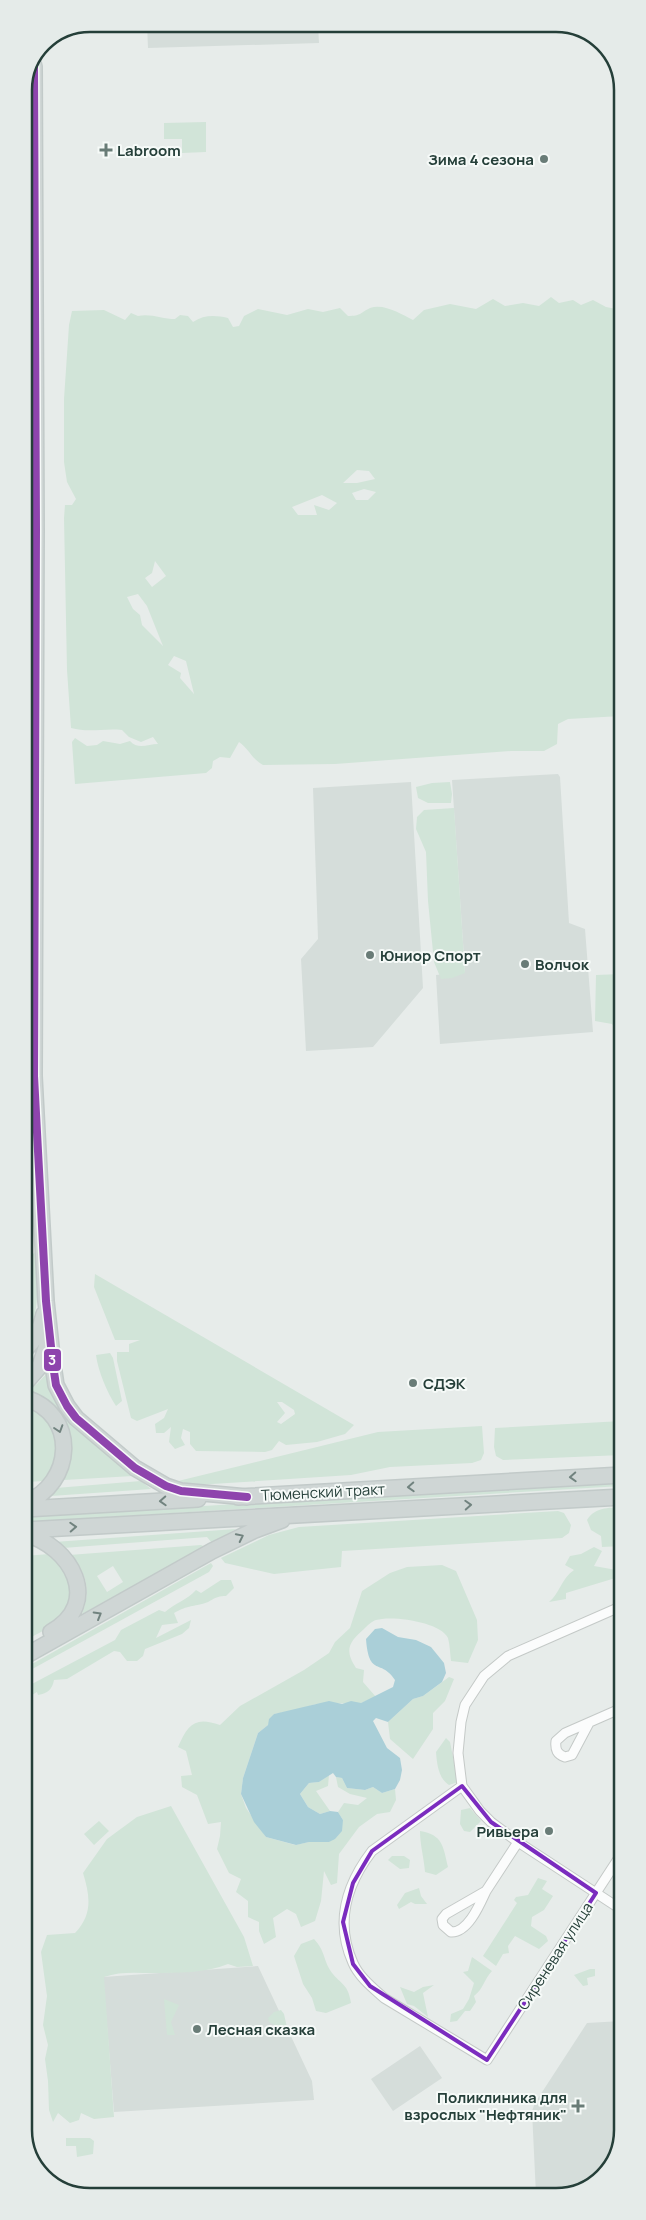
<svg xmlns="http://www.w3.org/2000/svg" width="646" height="2220" viewBox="0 0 646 2220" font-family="Manrope,sans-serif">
  <rect width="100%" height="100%" fill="#e7ecea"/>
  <path fill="#d5ddda" d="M147,24H318L319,43L148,48Z
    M558,774L560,777L569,923L585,929L593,1032L440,1044L436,975L465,972L452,780Z
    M411,782L423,988L373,1047L306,1051L301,959L318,939L313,788Z
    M258,1966L312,2081L314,2100L114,2112L103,1977Z
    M622,2021V2130L608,2170L569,2195H536L532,2111L535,2103L587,2023Z
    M420,2046L442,2078L393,2111L371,2079Z"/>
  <path fill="#d1e4d8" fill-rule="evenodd" d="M206,122V152L182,153V139H164V123Z
    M551,297L559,303L573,300L581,305L593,300L606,307L621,310V716L568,719L558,724L557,744L544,751H511L335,764L263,765C252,759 249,749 239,742L230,758L220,757L213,761L212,768L206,773L75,784L72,742L75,738L87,746L97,745L103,741L120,744L130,741C138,750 148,744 158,744L153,737L141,742L129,737L122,730C104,728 89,733 71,728L67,670L64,518L65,505H72L76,499L67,482L64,462V399L69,325L72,311L104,310L125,320L131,313L138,316C150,313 163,319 175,319L180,315L188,316L193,322C204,315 214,315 228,318L233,327L239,326L244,316L258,309L287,315L308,309L323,312L340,308L348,316C361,316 360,313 370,308C384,303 401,314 413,320L424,310L450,304L476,309L493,299L505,306L523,303L539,306ZM357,470L369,471L375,479L357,483H343ZM364,489L376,492L368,500H356L352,493ZM322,495L337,503L329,510L314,505L317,515H298L292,507ZM155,561L166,576L152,587L145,578L152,573ZM138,594L147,606L163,646L142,625L140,615L133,609L127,597ZM174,656L186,661L194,694L180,678L181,673L168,665Z
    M450,782L452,794L451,803H428L418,798L416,787L432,783Z
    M454,808L465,973L452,978L441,979L434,962L428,901L426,852L416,829L417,817L424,810Z
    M621,974L622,1037H621L612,1024L595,1021L596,975Z
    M24,1078L33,1242L25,1234Z
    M35,1252C36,1278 43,1312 25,1334V1263Z
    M95,1274L354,1425L345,1434L317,1442L286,1445L279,1441L272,1450L265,1452L196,1451L190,1444V1432L183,1429L181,1438L185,1445L175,1449L169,1442L171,1427L164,1433H156L155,1424L164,1418L168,1409L137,1421L131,1418L117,1361V1352H129V1344L140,1340H115L94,1287ZM277,1402H282L294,1410L295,1414L281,1424L277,1422L285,1413Z
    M110,1353L113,1358L122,1401L116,1406C107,1392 98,1371 96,1355Z
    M47,1373L87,1437L133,1476L64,1480C81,1442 64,1405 25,1391L37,1384Z
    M25,1408C45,1410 62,1434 56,1455C54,1464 49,1473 45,1481L25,1482Z
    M622,1421V1455L503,1460L496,1456L494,1447L495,1428Z
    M482,1426L484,1453L481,1460L472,1463L390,1467L351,1475L212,1484L194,1485L178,1481L378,1432Z
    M622,1480V1486L25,1522V1517Z
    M141,1481L151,1489L51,1496L56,1488Z
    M622,1507V1546L602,1547L601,1536L591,1530L587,1520C595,1507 608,1508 622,1507Z
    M558,1511L564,1513L571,1525L569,1533L562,1538L342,1551L341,1567L274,1574L225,1563L221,1558L269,1535L299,1527Z
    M236,1529L212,1543L207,1537L63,1548L54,1542Z
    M201,1545L205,1547L82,1614C91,1590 87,1572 69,1555ZM113,1566L123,1582L107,1592L97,1576Z
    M594,1547L602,1551L594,1566L622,1571V1576L566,1593V1599L549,1602C560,1593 561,1579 574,1570L565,1565L570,1556L581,1554Z
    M49,1554C69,1570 80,1596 61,1618C55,1626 34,1635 25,1641V1556Z
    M211,1563L213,1566L209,1572L25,1673V1668Z
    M442,1565L456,1571L477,1620L478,1640L468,1663L451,1661C450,1654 450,1645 448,1638C441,1622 392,1615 376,1620C372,1621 367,1626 364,1629C349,1642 344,1650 356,1668L364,1670L363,1682L376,1697L361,1703L316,1704L293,1711L274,1714L268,1725L258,1733L243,1778L241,1794L246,1808L266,1837L295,1845L309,1842H329L343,1820L338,1812L344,1803L358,1805L367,1798L350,1794L338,1787L336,1777L342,1778L347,1788L365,1790L373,1787L382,1793L395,1789L396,1800L390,1812L377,1814L359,1827L339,1854L337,1883L331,1885L324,1871L321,1901L315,1921L301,1927L296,1914L287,1909L273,1918L276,1937L264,1944L259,1931V1922L248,1917V1901L236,1892L241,1879L229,1873L217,1849L220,1836L221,1822L208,1824L197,1795L182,1787L181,1776L192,1775L186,1751L178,1747C188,1724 195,1716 220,1725L240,1706L304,1670L329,1653L335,1642L350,1628L362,1591L390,1573L407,1567Z
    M221,1580H231L234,1588L226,1596C213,1596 212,1602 202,1604C189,1607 187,1606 174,1613L178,1623L162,1625L156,1638L191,1620L189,1628L182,1634L145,1649L143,1656L137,1661H127L120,1652L114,1651L67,1679L54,1680C52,1690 48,1693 38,1695L37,1692L25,1699V1692L30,1685L115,1640L121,1630L159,1610L165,1612C175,1603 187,1600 196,1590L201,1593Z
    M449,1677L454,1679L445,1701L433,1713V1729L413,1759L390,1739L388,1722L413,1699L423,1696Z
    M446,1738L450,1742L458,1782L449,1785C438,1778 437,1763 436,1752Z
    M329,1775L328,1786L316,1791L330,1811L320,1814L308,1807L300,1794L309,1783L319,1782Z
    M171,1806L244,1937L253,1966L237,1967L228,1964C206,1973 178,1973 154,1973C137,1973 120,1971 104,1977L114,2117L94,2119L81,2113L79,2120L70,2123L58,2113L53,2122L49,2110L48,2081L45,2059L48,2045L43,2025L47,1996L41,1952L47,1935L75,1933C93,1914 90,1896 83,1873L107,1839L137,1817Z
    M470,1808L481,1821L470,1832L464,1831L460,1824L461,1810Z
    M99,1821L109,1831L94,1845L84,1834Z
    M420,1831C443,1835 443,1846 448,1867L436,1875L425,1872C424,1858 420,1845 420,1831Z
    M392,1856H404L410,1860L409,1868L400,1869L388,1860Z
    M538,1878L547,1881L542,1889L553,1896L544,1910L532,1917L531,1926L546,1936L548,1941L539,1949L515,1936L508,1946L509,1953L503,1954L496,1966L483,1956L517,1903L514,1900L516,1897L528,1895Z
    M419,1888L421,1896L427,1904H415L411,1902L399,1909L397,1905L405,1893Z
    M314,1939C325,1951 323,1958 330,1970C339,1984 348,1982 351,2003L326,2013L316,2011L312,1998L303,1984L294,1956L301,1944Z
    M472,1957L492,1971C483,1981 484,1988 474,1996L476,2002L470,2011H465L457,2021L450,2022L451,2014L463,2009L469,1999L474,1983L463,1972L468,1971Z
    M590,1969H595V1976L587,1978L588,1985L583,1986L574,1975Z
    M434,1985L423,1993L428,2017L414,2006L407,2004L400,1987L414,1992L423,1987Z
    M164,1999L179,2005L171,2022L175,2035H167Z
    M281,2010L284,2014L288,2032L269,2022L268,2018L274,2012Z
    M66,2138H90L94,2141L93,2154L77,2157L76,2146H66Z"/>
  <path fill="#aacfd8" d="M382,1628L398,1637L416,1640L431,1647L444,1663L446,1673L442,1682L423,1696L413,1699L388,1722L376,1718L373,1721L387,1748L400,1758L402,1770L400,1780L395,1789L382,1793L373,1787L365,1790L347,1788L342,1778L336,1777L333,1773L319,1782L309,1783L300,1794L308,1807L320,1814L330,1811L338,1812L343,1820L342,1831L335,1839L329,1842H309L296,1845L266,1837L254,1822L241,1794L243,1778L258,1733L268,1725L269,1719L274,1714L329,1701L342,1704L351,1701L361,1703L393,1687L395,1680C381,1658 369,1678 366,1639L375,1629Z"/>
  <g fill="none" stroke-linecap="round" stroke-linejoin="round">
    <defs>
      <path id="street" d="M589,1723L572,1755L565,1757C557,1754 555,1750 556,1741L565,1733L622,1708
        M462,1786L372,1851C346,1885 335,1923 353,1963C359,1977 373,1988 384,1998L487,2060L622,1853
        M462,1786L458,1753L461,1722L465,1705L484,1676L508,1656L622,1606
        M462,1786L480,1811L491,1822L518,1842L622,1910
        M486,1891C480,1904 468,1933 451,1932L443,1925L442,1919L446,1914L486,1891L518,1842"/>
      <path id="secondary" d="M24,270H34"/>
      <path id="primary" d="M34,66L36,529L34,1076L46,1301L53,1365L56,1385L67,1406L76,1418L135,1468L166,1486L181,1491L247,1497
        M25,1349C36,1340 41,1328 44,1314
        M25,1383L40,1366L47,1345
        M25,1398C79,1414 74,1484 25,1503
        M238,1497L622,1475
        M25,1509L198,1499
        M25,1530L622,1497
        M25,1534C71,1546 103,1603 51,1632
        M25,1656L212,1551L255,1530L282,1520"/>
    </defs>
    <use href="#street" stroke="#c4c9c7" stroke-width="11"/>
    <use href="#secondary" stroke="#c3c9c7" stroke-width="15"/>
    <use href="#primary" stroke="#c2cac9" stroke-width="18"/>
    <use href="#street" stroke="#fbfcfc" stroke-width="9"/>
    <use href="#secondary" stroke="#fbfcfc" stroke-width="12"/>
    <use href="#primary" stroke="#cfd6d5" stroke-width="15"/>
    <defs>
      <path id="bus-1" d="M34,66L36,529L34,1076L46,1301L53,1365L56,1385L67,1406L76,1418L135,1468L166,1486L181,1491L247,1497"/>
    </defs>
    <use href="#bus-1" stroke="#f6faf8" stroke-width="11"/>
    <use href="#bus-1" stroke="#8e44ad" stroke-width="8"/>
  </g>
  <defs><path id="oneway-chevron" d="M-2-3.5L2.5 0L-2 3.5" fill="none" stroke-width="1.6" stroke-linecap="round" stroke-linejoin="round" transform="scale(1.25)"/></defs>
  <g stroke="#71837f">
    <use href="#oneway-chevron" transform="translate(59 1429) rotate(72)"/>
    <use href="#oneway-chevron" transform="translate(573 1477) rotate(177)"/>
    <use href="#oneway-chevron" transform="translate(411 1487) rotate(177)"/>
    <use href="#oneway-chevron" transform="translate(163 1501) rotate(177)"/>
    <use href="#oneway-chevron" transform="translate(468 1505) rotate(-3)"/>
    <use href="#oneway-chevron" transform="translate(73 1527) rotate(-3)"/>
    <use href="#oneway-chevron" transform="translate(240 1537) rotate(-26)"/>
    <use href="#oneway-chevron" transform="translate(98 1615) rotate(-30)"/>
  </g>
  <path fill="none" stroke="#7b2cbf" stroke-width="4" stroke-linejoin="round" d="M462,1786L491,1822L596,1893L487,2060L370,1986L353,1964L343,1922L353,1883L372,1851Z"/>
  <g fill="#697c77" stroke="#f6faf8" stroke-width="2">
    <path d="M103.5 142.5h5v5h5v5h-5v5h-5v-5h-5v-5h5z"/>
    <circle cx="544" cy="159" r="5"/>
    <circle cx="370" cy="955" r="5"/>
    <circle cx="525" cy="964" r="5"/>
    <circle cx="413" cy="1383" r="5"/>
    <circle cx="549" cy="1831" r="5"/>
    <circle cx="197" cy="2029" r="5"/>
    <path d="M575.5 2098.5h5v5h5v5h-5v5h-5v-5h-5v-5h5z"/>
  </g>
  <g text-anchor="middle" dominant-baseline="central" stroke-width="4" stroke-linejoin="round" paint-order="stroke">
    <g font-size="15" font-weight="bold" fill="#253f39" stroke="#f6faf8" text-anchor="start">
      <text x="117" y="150">Labroom</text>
      <text x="534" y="159" text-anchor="end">Зима 4 сезона</text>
      <text x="380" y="955">Юниор Спорт</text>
      <text x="535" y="964">Волчок</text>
      <text x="423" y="1383">СДЭК</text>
      <text x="539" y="1831" text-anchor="end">Ривьера</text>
      <text x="207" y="2029">Лесная сказка</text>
      <text x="567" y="2097" text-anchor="end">Поликлиника для<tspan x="567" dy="17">взрослых "Нефтяник"</tspan></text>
    </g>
    <g font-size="15" fill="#253f39" stroke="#f6faf8">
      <text transform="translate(323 1492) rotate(-3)">Тюменский тракт</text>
      <text transform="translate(555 1956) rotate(-57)">Сиреневая улица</text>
    </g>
  </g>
  <path d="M0 0H646V2220H0ZM90 32H556A58 58 0 0 1 614 90V2130A58 58 0 0 1 556 2188H90A58 58 0 0 1 32 2130V90A58 58 0 0 1 90 32Z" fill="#e5ebe9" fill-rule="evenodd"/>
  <path fill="none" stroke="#253f39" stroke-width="2.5" d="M90 32H556A58 58 0 0 1 614 90V2130A58 58 0 0 1 556 2188H90A58 58 0 0 1 32 2130V90A58 58 0 0 1 90 32Z"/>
  <rect stroke="#f6faf8" stroke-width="2" x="43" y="1348" width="19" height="24" rx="5" fill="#8e44ad"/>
  <g font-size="14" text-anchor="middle" font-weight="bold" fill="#fff">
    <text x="52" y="1365">3</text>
  </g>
</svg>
